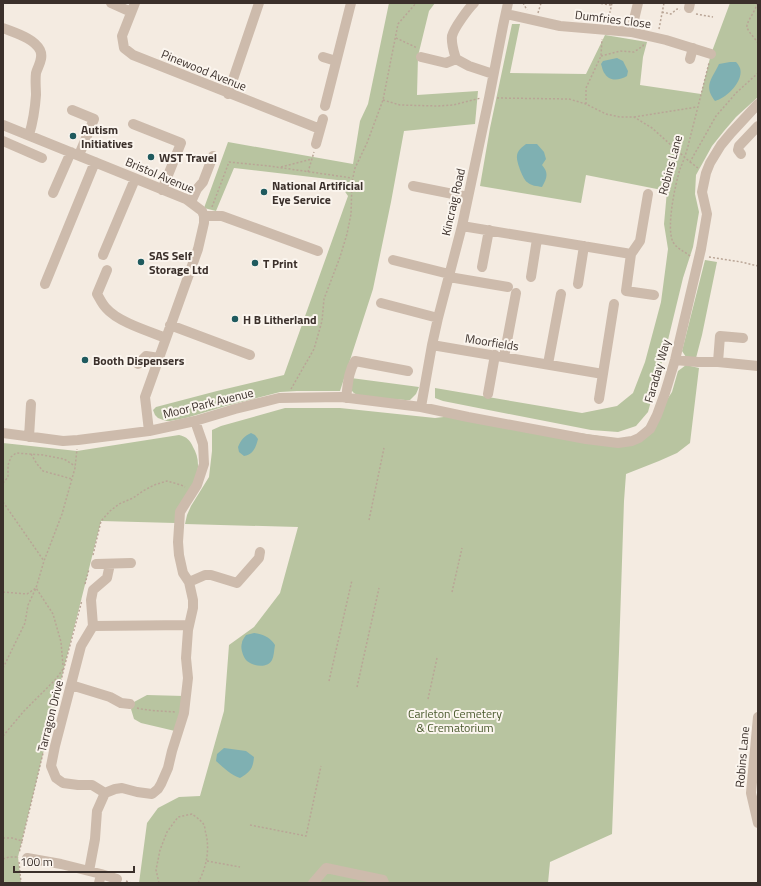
<svg xmlns="http://www.w3.org/2000/svg" width="761" height="886" viewBox="0 0 761 886" font-family="'Titillium Web',sans-serif">
  <rect width="100%" height="100%" fill="#f4ebe1"/>
  <path fill="#b8c4a0" d="M389,3H435L429,11L418,56L417,95L478,91L475,124L404,131L391,202L373,289L340,391H297L280,392L226,406L186,418L170,421H166L158,418L155,415L153,410L156,407L217,391L284,375L348,196L337,180L234,168L216,211L204,208L228,142L353,164L360,121L368,104Z
    M730,3H758V97L736,117L724,131L712,146L696,175L695,194L699,212L693,247L683,278L668,340L648,412L636,426L618,432L591,430L443,401L435,398V388L582,413L617,406L633,393L645,362L661,302L668,249L664,224L667,191L586,175L581,203L480,186L490,128L512,24H520L510,73L586,74L605,35L647,42L643,57L640,85L701,94L711,54Z
    M705,260L717,262L702,335L696,358L686,357L682,351Z
    M686,365L699,368L690,443L677,453L659,461L626,474L624,501L619,652L612,834L550,862L548,883H139L147,823L158,808L179,797L200,796L224,711L229,645L254,627L280,593L298,527L185,524L187,515L191,506L209,477L212,451V430L221,426L285,408H340L435,418L461,415L632,441L657,415L672,392L678,371Z
    M351,378L419,387L416,394L410,400C401,400 360,398 354,393C350,390 351,383 351,378Z
    M179,435C187,437 190,440 193,447C196,452 198,458 198,465C199,478 181,510 175,523L101,521L60,684L18,857L21,883H3V443L77,451Z
    M147,695L184,696L175,731L141,723L134,719L131,709L134,702Z"/>
  <path fill="#7fb0b2" d="M617,58L623,61L628,71L627,76C620,80 610,82 605,74C603,72 602,67 601,64L603,61Z
    M730,62H736C738,64 739,66 740,68C744,81 727,98 715,101C703,86 712,79 719,64Z
    M526,144H537L544,152L546,159L542,165C549,173 547,178 542,187C537,186 531,186 527,182C523,179 516,161 517,156C517,151 522,147 526,144Z
    M251,433L255,435L258,439C256,447 253,455 244,456L239,452L238,447C241,440 244,436 251,433Z
    M254,633C263,634 270,637 275,645C274,650 274,656 272,660C267,669 253,666 247,661C243,657 240,648 242,643C242,640 245,637 246,635Z
    M224,748L246,751L254,757C253,769 250,772 240,778C231,775 224,768 216,761L217,754Z"/>
  <g fill="none" stroke-linecap="round" stroke-linejoin="round">
    <path stroke="#b9a596" stroke-width="1.5" stroke-dasharray="2 2" stroke-linecap="butt" d="M523,3L527,10
      M597,3L611,5
      M757,3C756,11 746,22 747,27C748,32 755,38 758,43
      M662,12L671,14L677,9L680,10
      M538,13L541,3
      M696,14L713,17
      M608,21L612,3
      M659,29L664,3
      M396,38L411,45L417,48
      M601,56L620,51L634,52L643,46L644,43
      M497,98L569,99L586,104L606,114L620,117H634L652,128L690,162L716,116L736,93L758,73
      M383,100L400,105L437,106L453,105L481,98
      M586,104V88L601,56L602,39
      M634,117L697,107
      M690,162L698,168
      M281,167L312,159
      M308,172L314,152
      M212,207L229,162L269,166L352,178
      M690,256C684,251 677,249 673,242C666,228 675,185 680,169C683,162 686,154 688,146L709,63
      M709,257L741,262L758,266
      M291,389L314,349L322,321L324,299L340,257L347,234L351,214L352,182L355,168L367,143L383,100L398,24L416,3
      M31,454L37,464L43,471L72,479
      M3,483L8,477V465L11,457L16,453L43,455L64,459L75,466
      M3,502L44,561
      M369,520L384,448
      M93,555L101,521L110,511L119,504L133,498L143,491L154,485L167,481L181,485L185,487
      M85,584L89,569
      M3,592L27,594L36,588L53,614L61,642L63,665
      M452,592L462,548
      M3,668L25,623L28,605L36,588L44,561L62,514L75,468L77,449
      M329,681L352,580
      M357,687L379,588
      M428,699L437,658
      M137,708C149,711 162,711 175,712
      M49,732L64,668L82,600
      M3,736L24,711L56,679L63,669
      M250,825L306,836L321,766
      M3,838H12L22,841L19,853
      M22,841L44,749
      M3,859L9,857H18V858
      M207,861L240,867
      M19,862L21,883
      M126,881L131,883
      M159,883L156,870L160,850L167,832L178,817L192,814C196,817 201,820 204,825C205,827 205,831 206,834C210,851 206,868 198,883"/>
    <path stroke="#cdbbac" stroke-width="10" d="M111,3L131,12
      M135,3L122,36L124,48L133,55L320,129
      M474,3C468,9 454,28 452,36C451,44 454,52 456,59L469,66L493,74
      M689,8L690,3
      M506,14L560,26L631,32L666,40L711,54
      M3,28C15,33 34,38 40,50C44,58 38,66 36,73C35,81 36,88 36,95C35,109 33,122 29,135
      M631,32L638,3
      M323,57L336,61
      M421,57L446,63L456,59
      M690,59L693,48
      M228,94L259,3
      M325,106L351,3
      M72,110L94,119L79,155
      M133,124L181,143L162,190
      M3,125L186,199L202,211L204,216V223L198,249L145,397L149,431
      M3,141L42,158
      M316,144L323,119
      M741,154L738,150L739,146L758,126
      M413,186L468,197
      M53,193L71,152
      M648,194L640,241L631,254L626,291L654,295
      M191,202L197,189L203,182L213,156
      M204,216H222L318,251
      M462,226L631,254
      M103,255L135,179
      M393,260L449,274
      M482,267L489,230
      M107,270L97,294C100,299 102,304 106,308C118,322 148,331 166,338
      M449,277L508,287
      M531,277L537,239
      M45,284L95,162
      M578,284L584,246
      M381,303L438,318
      M170,325L250,355
      M432,345L603,374
      M504,357L516,293
      M675,360L698,362H718L720,336L743,338
      M718,362L758,366
      M138,364L146,356L159,358
      M548,364L561,294
      M488,394L495,355
      M346,398C348,385 348,372 355,361L408,371
      M599,399L614,304
      M421,407L432,345L438,318L462,226L489,98L503,26L508,3
      M3,433L63,441L78,440L149,431L195,421L235,409L279,398L341,397L421,407L468,417L586,439L618,443L632,441L639,438L650,429L657,415L665,393L675,360L701,249L707,214L702,192L706,173L710,163L721,145L731,133L758,104
      M29,437L31,404
      M96,564L131,563
      M189,582L205,575H211L237,583L259,558L260,552
      M93,626L81,646L55,746L51,766L56,778L63,783L78,785H92L105,793
      M93,626L189,625
      M93,626L91,600L93,590L107,578L110,564
      M71,685L110,697L121,703L130,704
      M758,717L751,793L758,823
      M105,793L115,789L122,788L137,792L152,794L158,789L161,784L168,768L172,751L184,713L185,704L188,678L186,658L188,630L193,608V600L189,582L183,573L179,555L178,542L180,512L197,485L204,464L203,444L195,421
      M27,858L61,864L89,871
      M101,874L117,879
      M99,883L101,874L89,871L95,839L97,811L105,793
      M313,883L326,868L383,880L384,883"/>
  </g>
  <g fill="#1f5a5e" stroke="#fbf5ee" stroke-width="1.5">
    <circle cx="73" cy="136" r="4"/>
    <circle cx="151" cy="157" r="4"/>
    <circle cx="264" cy="192" r="4"/>
    <circle cx="141" cy="262" r="4"/>
    <circle cx="255" cy="263" r="4"/>
    <circle cx="235" cy="319" r="4"/>
    <circle cx="85" cy="360" r="4"/>
  </g>
  <g text-anchor="middle" dominant-baseline="central" stroke-width="4" stroke-linejoin="round" paint-order="stroke">
    <g font-size="12" fill="#3b302b" stroke="#fbf5ee">
      <text transform="translate(613 19) rotate(7)">Dumfries Close</text>
      <text transform="translate(204 70) rotate(22)">Pinewood Avenue</text>
      <text transform="translate(670 165) rotate(-75)">Robins Lane</text>
      <text transform="translate(160 175) rotate(23)">Bristol Avenue</text>
      <text transform="translate(453 202) rotate(-77)">Kincraig Road</text>
      <text transform="translate(492 342) rotate(9)">Moorfields</text>
      <text transform="translate(657 371) rotate(-74)">Faraday Way</text>
      <text transform="translate(208 403) rotate(-14)">Moor Park Avenue</text>
      <text transform="translate(50 716) rotate(-76)">Tarragon Drive</text>
      <text transform="translate(742 757) rotate(-85)">Robins Lane</text>
    </g>
    <g font-size="12" font-weight="bold" fill="#3b302b" stroke="#fbf5ee" text-anchor="start">
      <text x="81" y="129">Autism<tspan x="81" dy="14">Initiatives</tspan></text>
      <text x="159" y="157">WST Travel</text>
      <text x="272" y="185">National Artificial<tspan x="272" dy="14">Eye Service</tspan></text>
      <text x="149" y="255">SAS Self<tspan x="149" dy="14">Storage Ltd</tspan></text>
      <text x="263" y="263">T Print</text>
      <text x="243" y="319">H B Litherland</text>
      <text x="93" y="360">Booth Dispensers</text>
    </g>
    <g font-size="12" fill="#4a5a2e" stroke="#fbf5ee">
      <text x="455" y="713">Carleton Cemetery<tspan x="455" dy="14">&amp; Crematorium</tspan></text>
    </g>
  </g>
  <rect width="761" height="886" fill="none" stroke="#3b302b" stroke-width="8"/>
  <path d="M14 866v6h120v-6" fill="none" stroke="#3b302b" stroke-width="2"/>
  <text x="20" y="866" font-size="12" fill="#3b302b" stroke="#fbf5ee" stroke-width="3" paint-order="stroke">100 m</text>
</svg>
